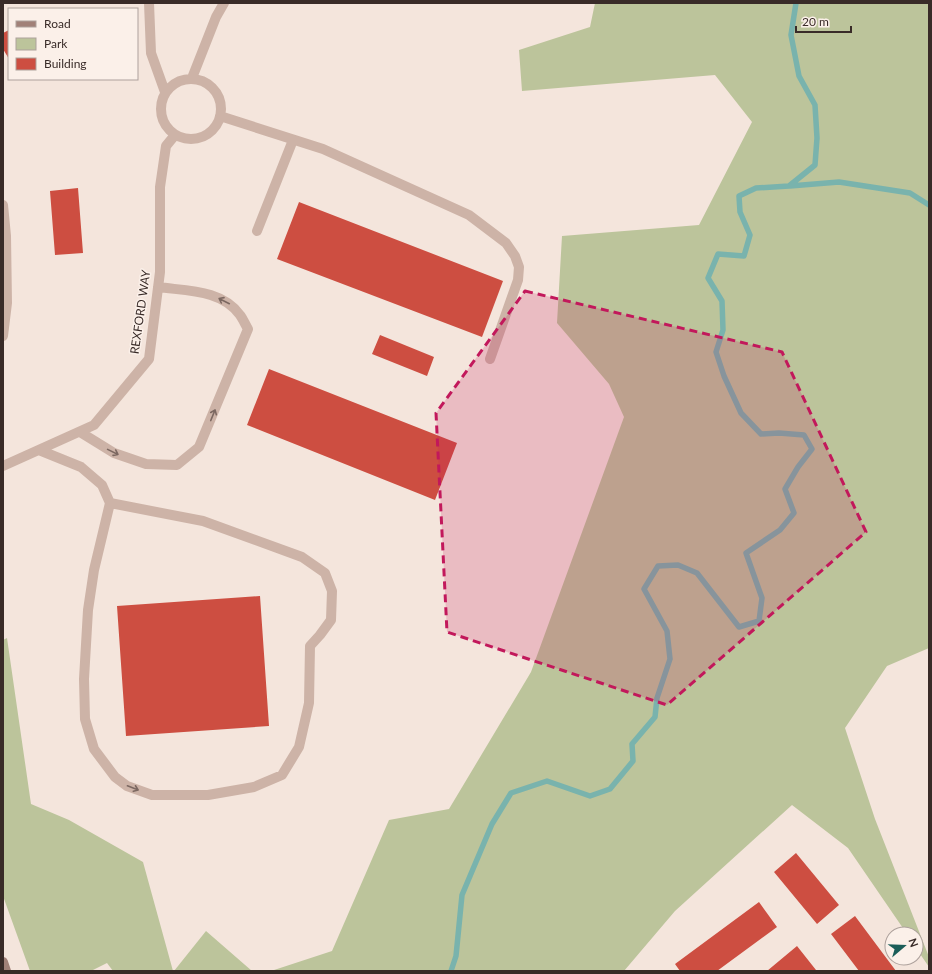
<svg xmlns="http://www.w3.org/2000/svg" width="932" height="974" viewBox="0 0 932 974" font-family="Lato,sans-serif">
  <rect width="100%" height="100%" fill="#f4e5dc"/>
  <path fill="#bcc49b" d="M595,3H929V648L887,666L845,728L875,819L929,957V967L916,948V934H907L848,848L792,805L675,911L624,971H271L332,951L389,820L449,809L531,672L624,417L609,384L557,323L562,236L699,225L752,122L715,75L522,91L519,50L590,27Z
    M7,638L31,804L69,820L143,862L173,971H113L107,963L91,971H30L3,896V640Z
    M206,931L252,971H174Z"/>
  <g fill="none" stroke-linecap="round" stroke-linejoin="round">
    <path stroke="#79b3ad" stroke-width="5.5" d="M790,186L839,182L910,193L929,205
      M451,971L456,956L462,895L492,824L511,793L547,781L590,796L610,789L633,761L632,744L655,717L657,698L670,659L667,631L644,589L658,566L678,565L697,573L739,627L759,621L762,598L746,553L780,530L794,513L785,489L798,467L812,449L804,435L779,433L761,434L741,413L724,376L716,352L723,330L722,301L708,278L718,254L744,256L750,235L740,212L739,196L756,188L789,186L815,165L817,138L815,105L799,76L791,35L796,3"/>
  </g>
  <path fill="#cd4e41" d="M9,30V59L3,49V33Z
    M78,188L83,253L55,255L50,191Z
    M299,202L503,281L482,337L277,259Z
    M380,335L434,357L427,376L372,354Z
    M269,369L457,443L435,500L247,425Z
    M260,596L269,726L126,736L117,606Z
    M796,853L839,905L817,924L774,872Z
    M759,902L777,927L717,971H680L675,964Z
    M855,916L896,971H859L831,934Z
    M797,946L816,970L814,971H767Z"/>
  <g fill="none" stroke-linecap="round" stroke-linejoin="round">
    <path stroke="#cdb3a7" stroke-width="10" d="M149,3L151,53L165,92
      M192,78L216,17L224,3
      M161 109a30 30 0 1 1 60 0a30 30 0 1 1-60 0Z
      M220,116L323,149L469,215L506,243L515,256L519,267L518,280L490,359
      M257,231L293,140
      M80,432L114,453L146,464L177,465L199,447L248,329C245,324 243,319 240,315C222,289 185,291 158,287
      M39,450L81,467L102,485L110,503L94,570L88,610L84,679L85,719L94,749L115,777L127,786L152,795H208L254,787L282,775L299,747L309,703L310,646L320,635L331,620L332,591L325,573L302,557L203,521L110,503
      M3,466L94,425L149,359L160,272V187L166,146L175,135"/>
    <path stroke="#cdb3a7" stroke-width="10" d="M3,205L6,236L7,303L3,336"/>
    <path stroke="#a18178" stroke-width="10" d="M3,962L6,971"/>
  </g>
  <defs><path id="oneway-shaft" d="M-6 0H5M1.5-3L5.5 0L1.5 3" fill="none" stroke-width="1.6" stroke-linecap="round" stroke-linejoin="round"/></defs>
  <g stroke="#7c6861">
    <use href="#oneway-shaft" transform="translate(224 301) rotate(-153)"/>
    <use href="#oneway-shaft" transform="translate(213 415) rotate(-68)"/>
    <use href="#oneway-shaft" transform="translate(113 452) rotate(26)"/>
    <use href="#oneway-shaft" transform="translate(133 788) rotate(21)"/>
  </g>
  <path fill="#c2185b" fill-opacity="0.2" stroke="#c2185b" stroke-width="3" stroke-dasharray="8 5" stroke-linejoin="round" d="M525,291L782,352L866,532L667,705L447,632L436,413Z"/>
  <g text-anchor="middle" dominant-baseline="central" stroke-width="3" stroke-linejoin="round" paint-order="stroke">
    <g font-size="12" fill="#392b28" stroke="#fbf0e9">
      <text transform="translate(140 312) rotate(-82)">REXFORD WAY</text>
    </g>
  </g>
  <rect width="932" height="974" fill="none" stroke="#392b28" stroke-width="8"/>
  <rect x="8" y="8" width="130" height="72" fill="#fbf0e9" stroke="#ada19c"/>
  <rect x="16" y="21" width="20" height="6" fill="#a18178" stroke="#ada19c"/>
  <text x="44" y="28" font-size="12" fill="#392b28">Road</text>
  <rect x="16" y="38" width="20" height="12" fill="#bcc49b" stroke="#ada19c"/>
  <text x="44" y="48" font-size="12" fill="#392b28">Park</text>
  <rect x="16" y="58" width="20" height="12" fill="#cd4e41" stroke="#ada19c"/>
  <text x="44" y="68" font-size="12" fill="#392b28">Building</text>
  <g transform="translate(904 946) rotate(71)"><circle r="19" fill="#fbf0e9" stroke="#ada19c"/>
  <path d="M0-3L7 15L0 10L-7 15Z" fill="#1b5d58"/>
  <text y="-6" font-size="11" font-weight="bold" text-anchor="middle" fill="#392b28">N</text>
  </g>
  <path d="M796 26v6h55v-6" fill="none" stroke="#392b28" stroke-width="2"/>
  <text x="802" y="26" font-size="12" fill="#392b28" stroke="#fbf0e9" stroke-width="3" paint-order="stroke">20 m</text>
</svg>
